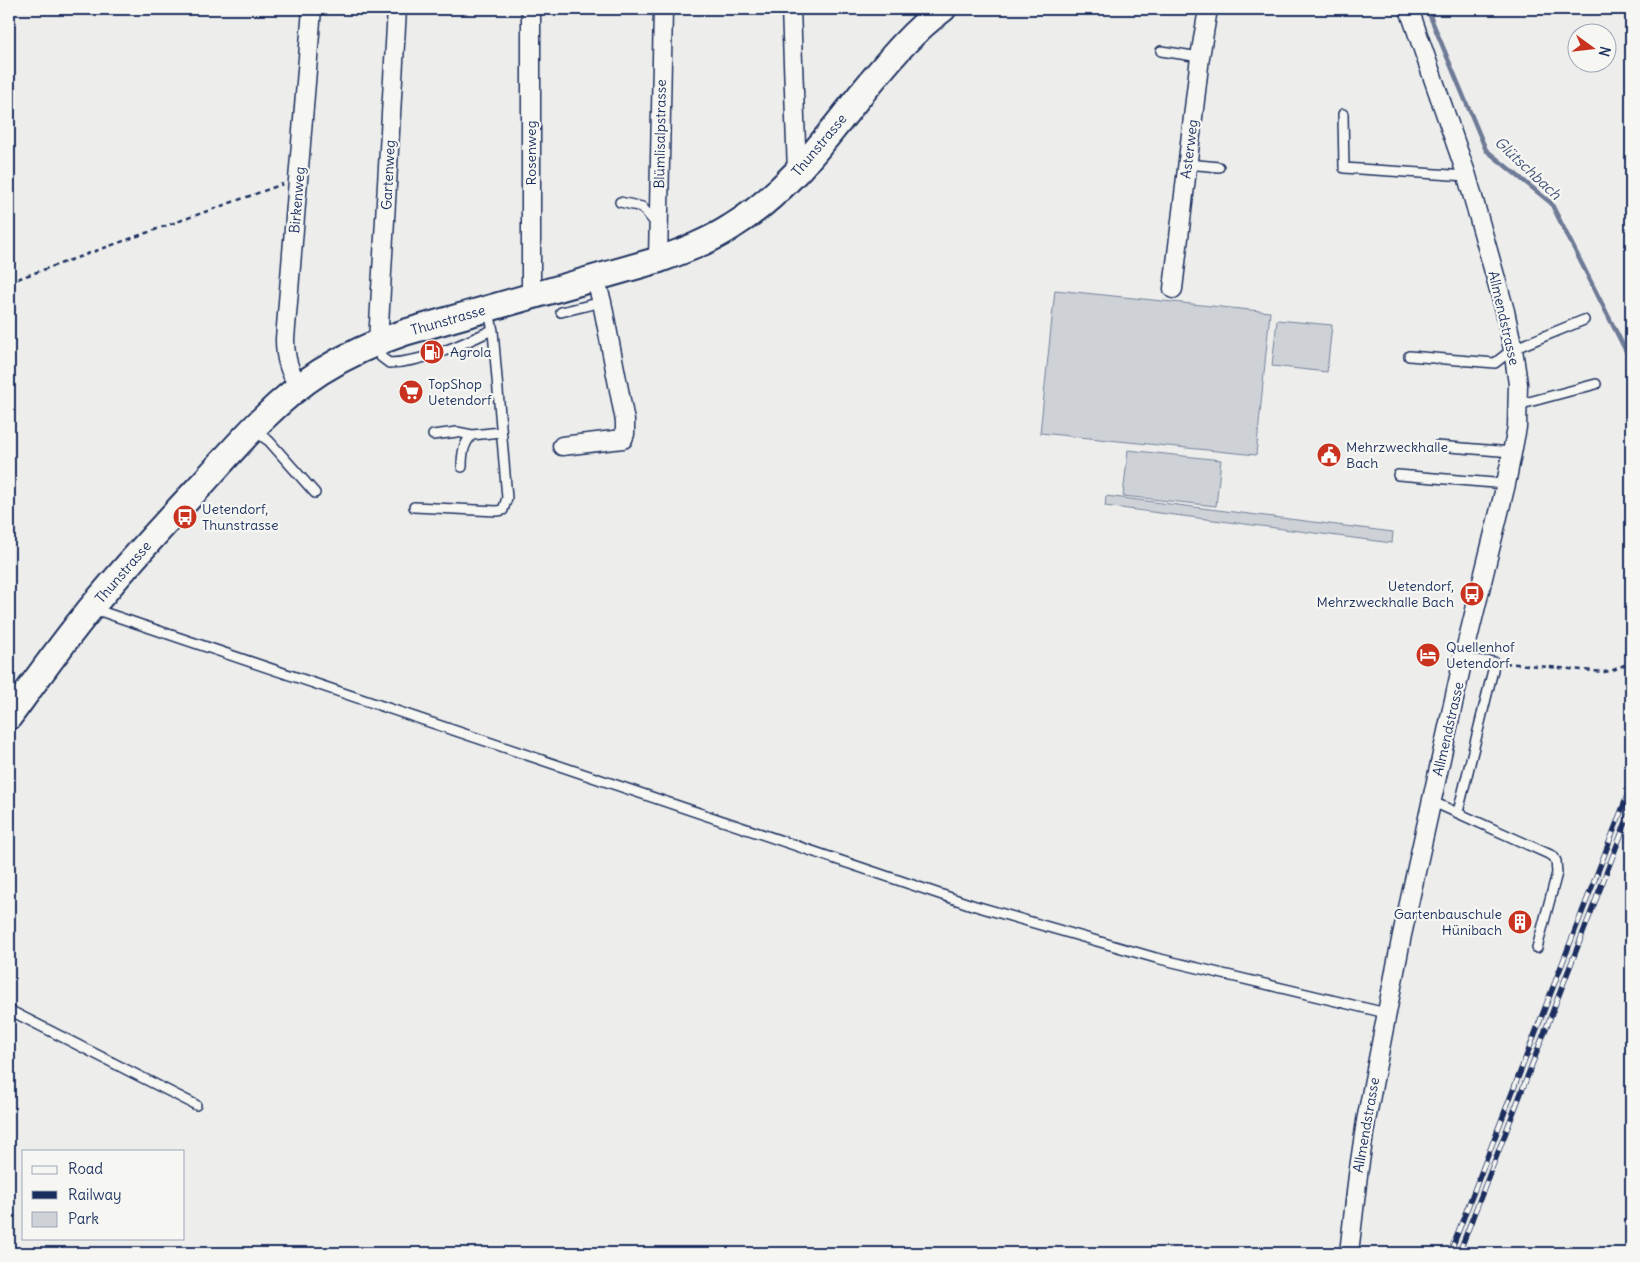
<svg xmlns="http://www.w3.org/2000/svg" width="1640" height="1262" viewBox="0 0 1640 1262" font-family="Delius,sans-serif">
  <rect width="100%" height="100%" fill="#edeeec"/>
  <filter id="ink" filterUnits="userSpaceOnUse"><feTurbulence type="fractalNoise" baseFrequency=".02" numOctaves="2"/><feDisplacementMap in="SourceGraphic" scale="10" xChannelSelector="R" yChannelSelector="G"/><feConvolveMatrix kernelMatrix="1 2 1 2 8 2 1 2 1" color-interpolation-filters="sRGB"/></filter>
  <g filter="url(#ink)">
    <path fill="#ced2d7" stroke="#74809a" d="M1055,290L1270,312L1256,455L1040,433Z
      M1277,320L1332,325L1327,372L1272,366Z
      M1128,450L1221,460L1216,506L1123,496Z
      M1106,496L1393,532L1392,543L1105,506Z"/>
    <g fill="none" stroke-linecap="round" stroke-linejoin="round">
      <path stroke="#6e7a96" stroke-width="4.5" d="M1430,16L1486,150L1551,203L1631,361"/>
      <defs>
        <path id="service" d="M1161,51L1200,57
          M1343,114L1344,168L1467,176
          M1188,164L1219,167
          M620,202L642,207L657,225
          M561,312L602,302
          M378,344L381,357L389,363C424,362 461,345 492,330
          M1409,356L1495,363L1513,349L1584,320
          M1518,405L1596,384
          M253,430L269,441L315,493
          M433,435L457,432L472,435
          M1437,446L1512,452
          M462,467C462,455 463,444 472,435L501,432
          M1398,475L1506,484
          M414,507L497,511L503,510L507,498L493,331L489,311
          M94,609L972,905L1156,958L1386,1013
          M1431,801L1553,856L1556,861L1557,873L1537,948
          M1458,812L1493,670L1494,662L1463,659
          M9,1010L196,1105"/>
        <path id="minor" d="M791,9L797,172
          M658,260L663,9
          M1173,289L1200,57L1208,9
          M531,296V10
          M378,342L397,9
          M299,387C289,371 285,358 285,339L312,9
          M562,446L623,439L625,434V421L602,302L595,278
          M1349,1253L1358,1175L1366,1121L1402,935L1463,659L1506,484L1517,427L1518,384L1513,349L1505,311L1467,176L1409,9"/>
        <path id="secondary" d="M9,717C36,680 62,643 91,608C127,565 164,524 202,484C238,444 275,401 320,372C347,355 376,342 406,332L658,260C683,251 708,242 731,227C785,194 822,143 861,94C886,64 911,32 943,9"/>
      </defs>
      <use href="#service" stroke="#1b2f5e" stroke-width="12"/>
      <use href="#minor" stroke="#1b2f5e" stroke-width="21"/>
      <use href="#secondary" stroke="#1b2f5e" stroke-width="29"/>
      <path stroke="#1b2f5e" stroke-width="2.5" stroke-dasharray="5 4" stroke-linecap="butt" d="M9,282L283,184
        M1505,663L1604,672L1611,671L1631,662"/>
      <use href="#service" stroke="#f6f6f2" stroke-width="9"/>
      <use href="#minor" stroke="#f6f6f2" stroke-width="18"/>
      <use href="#secondary" stroke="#f6f6f2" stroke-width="25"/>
      <defs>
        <path id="rail" d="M1450,1253L1631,786
          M1459,1253L1631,809"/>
      </defs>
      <use href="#rail" stroke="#1b2f5e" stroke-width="5.5"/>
      <use href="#rail" stroke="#f6f6f2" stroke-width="4" stroke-dasharray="11" stroke-linecap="butt"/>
    </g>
  </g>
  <defs>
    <symbol id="fuel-disc" viewBox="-11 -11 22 22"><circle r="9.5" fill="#c8321e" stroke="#f6f6f2"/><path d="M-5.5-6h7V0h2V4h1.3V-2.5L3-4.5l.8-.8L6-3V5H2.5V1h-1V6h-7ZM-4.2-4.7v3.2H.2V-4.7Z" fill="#fff"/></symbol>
    <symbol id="supermarket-disc" viewBox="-11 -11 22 22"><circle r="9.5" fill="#c8321e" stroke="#f6f6f2"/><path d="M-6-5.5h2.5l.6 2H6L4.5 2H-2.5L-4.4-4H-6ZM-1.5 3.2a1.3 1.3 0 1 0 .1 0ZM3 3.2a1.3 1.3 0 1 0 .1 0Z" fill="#fff"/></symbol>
    <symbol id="civic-disc" viewBox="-11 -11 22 22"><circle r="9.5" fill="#c8321e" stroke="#f6f6f2"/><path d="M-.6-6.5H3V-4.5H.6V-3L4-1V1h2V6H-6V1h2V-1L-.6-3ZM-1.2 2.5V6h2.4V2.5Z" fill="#fff"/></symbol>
    <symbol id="bus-disc" viewBox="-11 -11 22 22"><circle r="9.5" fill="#c8321e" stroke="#f6f6f2"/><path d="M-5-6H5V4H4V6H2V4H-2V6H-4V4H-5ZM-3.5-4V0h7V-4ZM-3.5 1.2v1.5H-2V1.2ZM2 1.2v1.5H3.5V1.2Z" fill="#fff"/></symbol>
    <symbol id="hotel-disc" viewBox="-11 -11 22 22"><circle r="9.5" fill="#c8321e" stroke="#f6f6f2"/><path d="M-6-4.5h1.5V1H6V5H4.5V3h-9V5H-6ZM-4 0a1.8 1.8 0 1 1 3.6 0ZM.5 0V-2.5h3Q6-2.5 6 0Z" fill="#fff"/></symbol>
    <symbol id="building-disc" viewBox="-11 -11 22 22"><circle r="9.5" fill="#c8321e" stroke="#f6f6f2"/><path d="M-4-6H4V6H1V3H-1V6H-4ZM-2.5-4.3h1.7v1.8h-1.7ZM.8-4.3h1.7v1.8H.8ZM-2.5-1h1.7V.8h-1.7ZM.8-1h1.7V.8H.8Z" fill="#fff"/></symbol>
  </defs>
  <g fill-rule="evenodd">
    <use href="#fuel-disc" x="418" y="338" width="28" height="28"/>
    <use href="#supermarket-disc" x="397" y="378" width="28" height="28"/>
    <use href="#civic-disc" x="1315" y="441" width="28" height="28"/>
    <use href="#bus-disc" x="171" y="503" width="28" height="28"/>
    <use href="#bus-disc" x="1458" y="580" width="28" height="28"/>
    <use href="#hotel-disc" x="1414" y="641" width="28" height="28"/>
    <use href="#building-disc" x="1506" y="908" width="28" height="28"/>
  </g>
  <g text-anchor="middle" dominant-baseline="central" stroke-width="4.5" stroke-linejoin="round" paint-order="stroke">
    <g font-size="14" fill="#1b2f5e" stroke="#f6f6f2">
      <text transform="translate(660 134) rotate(-89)">Blümlisalpstrasse</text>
      <text transform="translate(819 145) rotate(-50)">Thunstrasse</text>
      <text transform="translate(1189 149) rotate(-83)">Asterweg</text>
      <text transform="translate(531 153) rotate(-90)">Rosenweg</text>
      <text transform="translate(388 175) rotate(-87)">Gartenweg</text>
      <text transform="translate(297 200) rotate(-85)">Birkenweg</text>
      <text transform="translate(1504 318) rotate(77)">Allmendstrasse</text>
      <text transform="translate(448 320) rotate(-16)">Thunstrasse</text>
      <text transform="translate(123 572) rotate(-49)">Thunstrasse</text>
      <text transform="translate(1448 729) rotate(-77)">Allmendstrasse</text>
      <text transform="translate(1366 1125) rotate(-80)">Allmendstrasse</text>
    </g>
    <g font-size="14" fill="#1b2f5e" stroke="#f6f6f2" text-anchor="start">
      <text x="450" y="352">Agrola</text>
      <text x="428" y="384">TopShop<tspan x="428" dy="16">Uetendorf</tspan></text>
      <text x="1346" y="447">Mehrzweckhalle<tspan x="1346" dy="16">Bach</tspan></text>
      <text x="202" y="509">Uetendorf,<tspan x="202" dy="16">Thunstrasse</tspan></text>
      <text x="1454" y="586" text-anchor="end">Uetendorf,<tspan x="1454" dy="16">Mehrzweckhalle Bach</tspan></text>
      <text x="1446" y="647">Quellenhof<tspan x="1446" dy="16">Uetendorf</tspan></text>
      <text x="1502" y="914" text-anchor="end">Gartenbauschule<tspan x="1502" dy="16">Hünibach</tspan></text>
    </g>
    <g font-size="15" font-style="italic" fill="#44547a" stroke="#f6f6f2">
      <text transform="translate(1528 168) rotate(43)">Glütschbach</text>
    </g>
  </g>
  <rect width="1640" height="1262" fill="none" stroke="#f6f6f2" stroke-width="30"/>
  <rect x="15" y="15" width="1610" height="1232" fill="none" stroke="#1b2f5e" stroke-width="2" filter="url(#ink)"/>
  <rect x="22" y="1150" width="162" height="90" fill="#f6f6f2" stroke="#9ea6b7"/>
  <rect x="32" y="1166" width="25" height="8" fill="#f6f6f2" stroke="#9ea6b7"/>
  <text x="68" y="1174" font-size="15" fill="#1b2f5e">Road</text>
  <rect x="32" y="1191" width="25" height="8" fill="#1b2f5e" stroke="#9ea6b7"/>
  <text x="68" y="1200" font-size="15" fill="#1b2f5e">Railway</text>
  <rect x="32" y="1212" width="25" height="15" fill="#ced2d7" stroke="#9ea6b7"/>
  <text x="68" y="1224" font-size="15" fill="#1b2f5e">Park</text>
  <g transform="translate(1592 48) rotate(105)"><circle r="24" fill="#f6f6f2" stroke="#9ea6b7"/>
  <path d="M0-4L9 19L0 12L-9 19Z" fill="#c8321e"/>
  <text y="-8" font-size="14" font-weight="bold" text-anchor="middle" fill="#1b2f5e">N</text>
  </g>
</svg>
